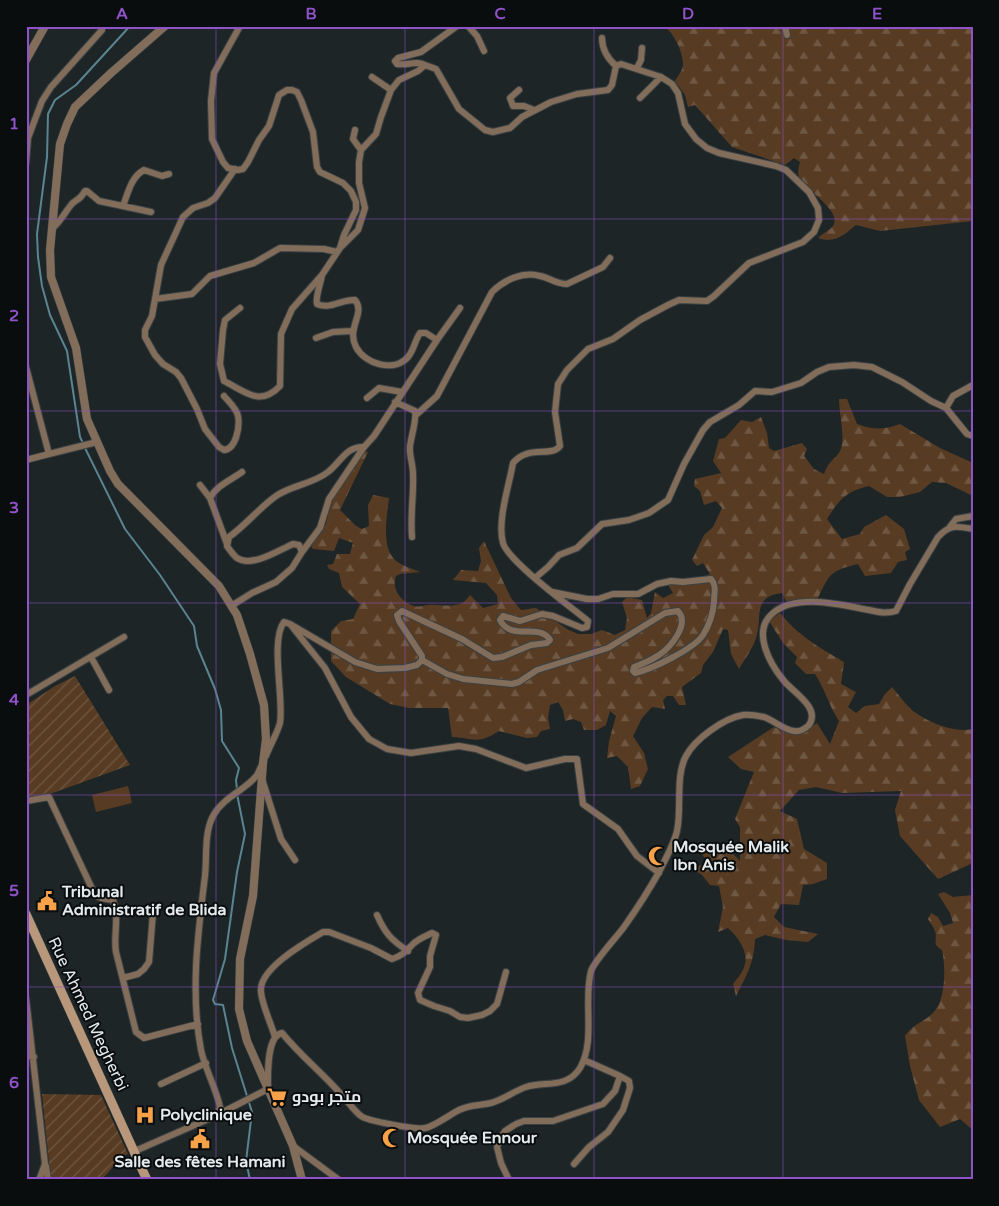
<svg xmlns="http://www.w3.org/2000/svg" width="999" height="1206" viewBox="0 0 999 1206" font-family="'Varela Round',Cairo,sans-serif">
  <defs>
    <pattern id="forest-firs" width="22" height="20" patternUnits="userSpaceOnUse" patternTransform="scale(1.25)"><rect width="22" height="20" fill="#573c23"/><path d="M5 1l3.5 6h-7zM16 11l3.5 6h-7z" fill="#6f5843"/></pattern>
    <pattern id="garden-furrows" width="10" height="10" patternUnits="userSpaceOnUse" patternTransform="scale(1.25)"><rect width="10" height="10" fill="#573c23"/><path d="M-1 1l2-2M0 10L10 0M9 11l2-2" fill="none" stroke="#6f5843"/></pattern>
  </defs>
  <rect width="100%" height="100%" fill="#1e2527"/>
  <path fill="url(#forest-firs)" d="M665,26H973V221L880,231L856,225C844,235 834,244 818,238C822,234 830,230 833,226C843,210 803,189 799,177C797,172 799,167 800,162L794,158L785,165L732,147L695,105L688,107L685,95L675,81C678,76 684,69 683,63C682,49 674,35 665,26Z
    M839,399H847L857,424C874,430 883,430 900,424L940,448L973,463V496L946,483L932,482L920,492L900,497H887L869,486C846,491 839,500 827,519L842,539L860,534L864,527L886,515L904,529L910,549L905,552L907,560L898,562L891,573L865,576L858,564C830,571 830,573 818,598L786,601L782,593C750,597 764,619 755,641C751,651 744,660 739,669L731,654L728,630L723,629L713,652L703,665L701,673L682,687L686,705H679L673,696H667L663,700L665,709L652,707L642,718L633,736L644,753L648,769L640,786L631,789L628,767L617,756L607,758L609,741L616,716L610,711L606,725L597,730H584L581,722L573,719L565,721L563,710L558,702L550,705L548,718L550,729L541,731L537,737L527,738L499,731C477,745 475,738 452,737L448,708H409L390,704L346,677L331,661V631L341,621L353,619L360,604L342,587L339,573L329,569L327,565L333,564L337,554H350L353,543L339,538L334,551L313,549L310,545L326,524L330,506L338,488L365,451L368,452L340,510L356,526L362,529L369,526L368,505L373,495L389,498C387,515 381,547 395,560C400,565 413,569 420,572L400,574L396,576C391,589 401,602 414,606C420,608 428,604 434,605C442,605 454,607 462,603C465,602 468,597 470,595L483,608L498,604L497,595L486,583L453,580L461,570L478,571L481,561L479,548L484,541L511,598L521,610L536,608L567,629L578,634H591L602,630L615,635L625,630L627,618L622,602L627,597L642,600L647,618L651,613L655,592L663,598L673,593L668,585L682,579L693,582L710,574L703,563L697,566L692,560L704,535L713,527L722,508L716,501L704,505L700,491L694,486L695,479L721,473L713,461L719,439L725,438L741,420L752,422L761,417L767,433L769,448L774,451L802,443L807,449L804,456L814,469L824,474C829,460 835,460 840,451C846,440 839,413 839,399Z
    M780,613C797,635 820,648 844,662L841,684L856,692L848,707L856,713L865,706L879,704L885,694L892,687C899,695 905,704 913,711C930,723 952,733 973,729V863L938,879L900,836L895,810L901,791L842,793L816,787L799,790L780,811L797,819L804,849L827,863V879L813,884L803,885L799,905L781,904L774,917L784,927L818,934L808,942L786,940L765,935L755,939C754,963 747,975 736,996L733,984C737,979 742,973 744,967C750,953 738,937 728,928L718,932L723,907L719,886L710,885L702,875L693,869L705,863V858L699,850C717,841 728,847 740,861V827L735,819L754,772L741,769L728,757L774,727L788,733L799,735L817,723L830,744L839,721C829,706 825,689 815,674H806L795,663L797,657L783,643L769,621Z
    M944,892L953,897L973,895V1130L960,1119L940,1127L919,1100L910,1066L905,1036C915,1023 920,1024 932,1014C946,1002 946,967 942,950C931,943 938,941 935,931C934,927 930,923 928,919L931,913L938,917L943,926L953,923L950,913L938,894Z"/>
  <path fill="#573c23" d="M128,786L132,803L96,812L92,795Z"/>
  <path fill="url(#garden-furrows)" d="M75,676L130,765L50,794L26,798V705L55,686Z
    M42,1094L101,1095L128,1154C112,1161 113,1173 99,1180H52L49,1163Z"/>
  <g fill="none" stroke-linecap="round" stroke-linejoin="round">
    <path stroke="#598491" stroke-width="2" d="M83,443L80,437L67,351L50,315L42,286L38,257L37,234L47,157L48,114L55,100L76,85L130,26
      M85,448L125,529L160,575L194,626L197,646L215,689L221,710L222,741L239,768L236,780L237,790
      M237,794L245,834L237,872L225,959L213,1000L215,1004L223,1005L232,1048L252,1112L246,1161L250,1180"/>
    <defs>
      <path id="minor" d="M240,26L214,73L211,101L212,139L223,162L228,168L238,170L243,169L248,162L259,140L269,126L279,95L287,90H292L297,92L301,100L313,132L317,167L320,172L343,183L351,191L356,202V210L344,235L340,248L322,275L292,309L281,334L280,386C260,407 246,392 224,381L220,364L223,330L225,320L240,308
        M468,26L477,36L484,51
        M785,26L787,35
        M602,38C602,50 607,58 616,66
        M425,65C417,60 406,66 397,64L395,61L398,58L421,52L457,26
        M637,68L641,60L642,48
        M372,77L391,90
        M519,90L510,98L513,106H524L534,110
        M640,98L661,77
        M355,130L353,139L361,150
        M26,163L28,138L42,101L51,87L102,30V26
        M123,206C128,193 131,177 144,170L162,176L169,174
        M52,229C62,220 63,215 71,205C75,199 79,202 85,191H87L99,201L151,212
        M322,275C321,283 315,297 317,304C330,310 342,299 355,300C366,313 346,328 356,347C365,364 394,373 408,357C414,350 415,340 420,333H426L437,340
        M155,299L192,294L210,276L254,263L280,248L324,249L337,252
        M316,338L333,332L352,331
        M26,367L49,454L26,460
        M224,396C229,402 237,409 238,416C240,427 236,449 224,450L219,447L205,429L197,409L181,378L176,372L163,364L155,355L145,337V330L152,316L161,265L183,217L193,208L208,203L215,198L235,169
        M367,398L379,388L402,392
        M395,402L415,411C417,419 411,437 410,446C409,455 413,464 413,474C414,495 410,515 412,537
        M946,408L953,396L973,385
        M416,415L437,396L492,292C504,280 523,271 540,276C550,278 557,284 567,284L603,267L610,258
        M49,454L97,442
        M200,485L210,498L227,544
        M210,498C216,486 231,480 242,472
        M949,528L956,519L973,516
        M302,552L320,528L329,499L364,447L374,436L437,340L460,308
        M535,578L548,567L559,555L577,548L602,524L629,520L649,513L668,500L684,464L703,430L710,422L739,405L755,391L772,392L801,383L817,372L829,367L854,365L872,367L902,382L931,401L946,408L967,434L973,436
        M231,606L252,593L276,582L292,568L302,552L299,545L293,544C279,550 252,568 237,558C233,555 230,550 227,546L229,537C246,525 259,508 276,496C292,485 313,484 328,472C341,462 346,446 364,447
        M290,624L355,662L377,669L405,668L417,665L422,660V656L399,621L397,615L402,611L462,639L493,658L502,657L531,645L547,643L550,640C540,622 511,642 500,620L503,616L520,621L542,614L553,616L582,628L587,627L588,621C571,607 508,561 503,543C497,521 509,486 513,463C529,444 551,458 560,446L555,412L558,384L567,370L588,349L613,339L640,320L668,305L679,300L707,301L714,296L749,263L803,242L814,232L819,220L818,208L809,192L786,170L776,166L719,153L707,148L696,139L685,124L678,93L672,84L661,77L621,64L616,66L612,85L608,90L577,94L551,102L522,117L510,128L493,132L485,130L459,109L436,69L425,65L418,71L399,80L391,90L381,117L376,134L361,150L359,162V183L365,208L358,230L340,248
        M91,657L109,690
        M422,660L447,674L463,679L512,684L519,682L537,670L608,648L665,613L678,611C690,624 671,647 659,655C652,660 642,664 634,667L633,671L635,673C652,669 694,649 703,635C710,624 713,614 714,602C714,593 717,586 711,579L683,582L671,581L657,584L638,594H613L598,599H587L552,592
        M26,695L124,637
        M266,756C270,745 277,734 280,723C284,699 270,640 284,622L290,624L325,668L351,717L369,739L387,749L411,753L459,746L476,749L526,768L565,759H577L583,804L618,829L637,856L659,873
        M262,779L281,839L295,860
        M26,801L49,797L95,895L101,898L113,900C120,917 113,935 116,952L136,1032L144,1038L198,1024
        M377,915C385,933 391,940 408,951
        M123,978L138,974L144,969L149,962L153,913
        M26,998L45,1164L39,1180
        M275,1037C271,1023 262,1005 261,992C258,969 306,942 323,932H329L371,948L392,959C402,956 406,951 413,944C418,939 426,936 432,933L436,935L430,956V967L418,993L420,1000L434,1006L450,1011L460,1017L468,1018L482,1015L490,1011L497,1004L506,972
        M26,1056L34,1057
        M161,1084L206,1063
        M213,1117L268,1089C268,1076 266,1036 282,1033C301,1056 320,1071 339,1092C347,1100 353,1110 361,1116C367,1121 418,1130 425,1128C433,1127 451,1114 459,1110C472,1104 478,1106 491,1103C503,1100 514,1091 526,1087C545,1081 567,1089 580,1068C596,1041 583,1001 591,971C595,960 616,938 624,927C636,910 649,890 659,872C665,860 674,844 677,831C682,809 675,776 686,756C695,739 724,718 743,715C749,714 759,716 764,717C775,721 784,730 794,731C800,732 805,729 809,725C821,708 793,692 784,681C770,664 751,631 773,613C797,593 841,605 869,610C878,612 886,614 896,611L910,584L938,537C950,524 957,526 973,529
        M293,1146L339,1180
        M135,1151L213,1117L218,1113L220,1107C216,1088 205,1069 201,1050C190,992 198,933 205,876C207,857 204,833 213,816C223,797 246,790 257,775C259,772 260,768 262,765
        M574,1164L589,1147L608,1132L623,1110L630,1088L629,1081L620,1076L584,1060
        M46,1166L48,1180
        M509,1180L501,1163L497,1147L500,1139L505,1131L516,1124L524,1121H553L603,1104L615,1091L620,1076"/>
      <path id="tertiary" d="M165,26L111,73L75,107L67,124L60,144L50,250L51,277L76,348L87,419L110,471L118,484L219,586L237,615L250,654L264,705L266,739L263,763L253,896L240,959L239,1009L247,1041L293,1146L302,1180
        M26,60L45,26"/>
      <path id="secondary" d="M26,914L147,1180"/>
    </defs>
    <use href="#minor" stroke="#3a4143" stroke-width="8"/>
    <use href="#tertiary" stroke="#3a4143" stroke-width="9"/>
    <use href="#secondary" stroke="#3a4143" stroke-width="10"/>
    <use href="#minor" stroke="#826d5b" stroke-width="6"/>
    <use href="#tertiary" stroke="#826d5b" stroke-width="8"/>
    <use href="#secondary" stroke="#b8977a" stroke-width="9"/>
  </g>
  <path fill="none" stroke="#9052c8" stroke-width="1" stroke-opacity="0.55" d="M216,26V1180M405,26V1180M594,26V1180M783,26V1180M26,219H973M26,411H973M26,603H973M26,795H973M26,987H973"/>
  <defs>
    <symbol id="mosque-bare" viewBox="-9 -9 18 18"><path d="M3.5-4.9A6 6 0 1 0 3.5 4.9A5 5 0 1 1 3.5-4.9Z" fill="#f7a149" stroke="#0a0d0e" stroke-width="2.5" paint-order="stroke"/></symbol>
    <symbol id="civic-bare" viewBox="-9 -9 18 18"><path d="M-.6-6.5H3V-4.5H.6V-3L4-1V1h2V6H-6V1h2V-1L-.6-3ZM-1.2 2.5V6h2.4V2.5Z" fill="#f7a149" stroke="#0a0d0e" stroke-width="2.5" paint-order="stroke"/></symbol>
    <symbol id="supermarket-bare" viewBox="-9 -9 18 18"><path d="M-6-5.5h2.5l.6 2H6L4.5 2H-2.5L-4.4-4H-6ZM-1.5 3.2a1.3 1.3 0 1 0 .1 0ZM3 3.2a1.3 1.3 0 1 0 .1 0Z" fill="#f7a149" stroke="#0a0d0e" stroke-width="2.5" paint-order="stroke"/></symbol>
    <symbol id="hospital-bare" viewBox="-9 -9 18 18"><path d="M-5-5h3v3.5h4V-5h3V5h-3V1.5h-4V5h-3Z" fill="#f7a149" stroke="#0a0d0e" stroke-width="2.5" paint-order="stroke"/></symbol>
  </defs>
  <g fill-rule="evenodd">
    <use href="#mosque-bare" x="644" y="842" width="28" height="28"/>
    <use href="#civic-bare" x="33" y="887" width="28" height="28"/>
    <use href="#supermarket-bare" x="263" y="1083" width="28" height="28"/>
    <use href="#hospital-bare" x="131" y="1101" width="28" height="28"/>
    <use href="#mosque-bare" x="378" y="1124" width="28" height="28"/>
    <use href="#civic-bare" x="186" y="1125" width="28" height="28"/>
  </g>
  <g text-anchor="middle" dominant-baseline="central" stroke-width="4" stroke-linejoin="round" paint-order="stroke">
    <g font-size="16" font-weight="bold" fill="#e5eaec" stroke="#0a0d0e" text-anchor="start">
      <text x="673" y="847">Mosquée Malik<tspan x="673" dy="18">Ibn Anis</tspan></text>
      <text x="62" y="892">Tribunal<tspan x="62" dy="18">Administratif de Blida</tspan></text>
      <text x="292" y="1097">متجر بودو</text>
      <text x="160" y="1115">Polyclinique</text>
      <text x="407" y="1138">Mosquée Ennour</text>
      <text x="200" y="1162" text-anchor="middle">Salle des fêtes Hamani</text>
    </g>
    <g font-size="16" fill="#e5eaec" stroke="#0a0d0e">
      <text transform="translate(88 1014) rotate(65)">Rue Ahmed Megherbi</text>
    </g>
  </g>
  <rect width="999" height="1206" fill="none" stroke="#0a0d0e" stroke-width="55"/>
  <rect x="28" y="28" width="944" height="1150" fill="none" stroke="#9052c8" stroke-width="2"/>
  <g font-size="16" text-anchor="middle" font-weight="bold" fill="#9052c8">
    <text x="122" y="19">A</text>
    <text x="311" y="19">B</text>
    <text x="500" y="19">C</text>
    <text x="688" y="19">D</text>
    <text x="877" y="19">E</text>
    <text x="14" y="129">1</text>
    <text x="14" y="321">2</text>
    <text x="14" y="513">3</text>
    <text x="14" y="705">4</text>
    <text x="14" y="896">5</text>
    <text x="14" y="1088">6</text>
  </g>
</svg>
